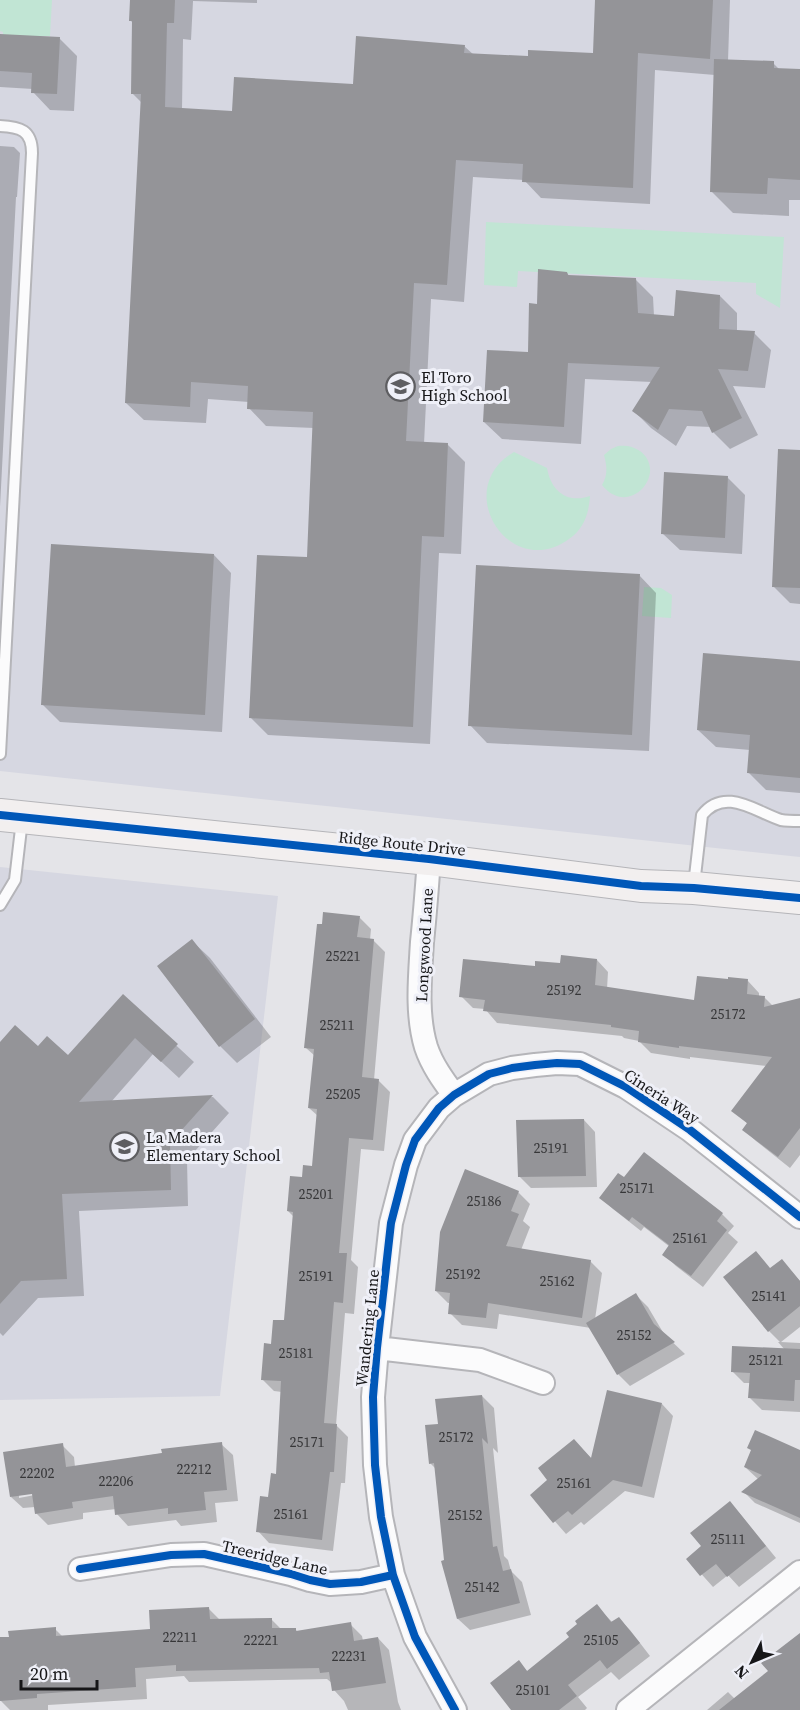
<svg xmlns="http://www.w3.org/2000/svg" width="800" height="1710" viewBox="0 0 800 1710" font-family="'Source Serif 4',serif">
  <rect width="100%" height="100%" fill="#e4e4e8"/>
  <path fill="#d6d7e1" d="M0,0H800V857L0,771Z
    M0,867L278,896L220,1396L0,1400Z"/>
  <path fill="#c1e5d4" d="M0,0H52L50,36H35L34,42L3,40V32L0,31Z
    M486,222L784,237L780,308L756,294V283L518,271L517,287L484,285Z
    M618,446C626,445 633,446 640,451C669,473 629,519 602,485C608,475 607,466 604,455L611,449Z
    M514,452L547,468C551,491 567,504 590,496C589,513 584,529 569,539C510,582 450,489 514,452Z
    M644,587L661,588L672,595L671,618L642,616Z"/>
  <path fill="#0003" fill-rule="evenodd" d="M131,0H257V3L193,1L191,40L183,39L182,110L234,112L354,86L464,46L474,55L529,58L594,54L596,0H730L728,61L773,63L780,70H800V200H789V216L733,213L711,191L715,75L655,70L650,204L541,198L524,180L473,177L464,302L431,299L424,444L448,445L465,462L461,554L439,553L430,744L268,735L251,718L309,559L314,428L266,426L249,408V402L208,399L206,423L144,420L126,403L142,103L132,93L133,23L130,20Z
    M0,36L60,39L77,56L74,111L50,110L33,92V89L0,87Z
    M0,146L14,147L20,153L17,197H16L0,507Z
    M567,273L570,277L636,280L653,297L654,316L675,317L720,296L737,313V331L754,333L771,350L765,388L733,386L758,435L730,449L713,432L711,427L687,426L676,446L651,428L634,411L652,382L585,379L581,444L502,439L484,422L529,353L538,305Z
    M800,452V604L790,603L773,586Z
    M728,478L745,495L742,554L680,550L662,533Z
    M214,555L231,573L222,732L60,722L43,705Z
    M639,575L656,593L649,751L487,743L470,725Z
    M800,662V793L766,790L749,773L750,750L716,747L698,730Z
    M359,917L371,929L370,940H373L385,952L374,1080H378L390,1092L384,1151L361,1149L351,1260L358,1267L354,1314L345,1313L336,1425L348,1437L345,1483H341L333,1551L269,1543L258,1531L278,1476L282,1392L274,1391L262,1379L272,1345L285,1322L294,1217L288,1211L304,1179L313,1168L318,1116L309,1108L315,1056L306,1048Z
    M192,941L210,958L271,1037L237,1063L220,1046Z
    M597,960L608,972L607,989L696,1002L748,981L759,993V997L765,998L773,1006L800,999V1155L790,1168L756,1141L744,1130L748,1124L733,1111L767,1066L690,1057V1059L651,1053L639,1041L624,1038L622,1036L497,1023L485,1009L473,1008L461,996L536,968Z
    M123,996L194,1062L179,1078L153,1054L111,1102L213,1097L229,1113L187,1160L188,1206L79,1211L84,1296L38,1298L3,1336L0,1333V1044L38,1048L68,1057Z
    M584,1120L595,1132L597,1187L531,1188L519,1176Z
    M644,1154L722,1214L734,1226L728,1233L738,1242L703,1287L676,1266L664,1254L670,1247L644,1227L641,1231L613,1209L601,1198L624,1180Z
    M518,1192L530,1204L523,1221L530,1227L521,1250L590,1261L602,1273L595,1319L636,1295L648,1307L664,1334L685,1354L630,1386L618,1374L591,1328L499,1314L497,1329L462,1325L450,1313L451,1303H448L436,1291Z
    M782,1261L800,1281V1327L781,1342L800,1343V1412L762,1410L750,1398L751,1383H744L732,1371L785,1350L778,1342H780L769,1331L726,1277L771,1269Z
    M482,1396L494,1408L498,1453L493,1448L504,1556L508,1560L511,1571L522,1582L531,1615L470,1630L458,1619L445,1561L436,1469L430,1463L440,1426Z
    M662,1404L673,1416L654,1498L625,1491L584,1525L581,1522L566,1534L532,1495L550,1480L574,1441L592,1459Z
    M221,1444L233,1455L238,1501L215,1503L217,1522L181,1526L176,1520L128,1526L117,1514L116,1509L83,1513V1519L48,1525L36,1513L35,1507L23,1508L11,1497L62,1445L74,1457L75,1467ZM39,1491L40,1494L19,1498V1494Z
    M800,1452V1523L755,1503L744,1492L759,1480L745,1467Z
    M730,1503L741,1515L776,1558L739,1587L728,1575L713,1587L688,1559L703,1547Z
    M597,1606L613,1623L619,1619L630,1630L650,1656L619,1680L611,1672L578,1697L587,1708L585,1710H513L519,1663L528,1672L572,1637Z
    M209,1609L220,1620L271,1619L282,1630L295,1629L298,1632L350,1624L362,1636L363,1641L378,1638L389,1650L398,1702L401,1710H348L344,1701L334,1690L333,1684L327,1679L189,1682L184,1676L146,1679L147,1699L48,1705V1710H10L1,1701L0,1639L55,1629L63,1637L151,1631Z
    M800,1635V1710H707L728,1692L735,1699L770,1671Z"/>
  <path fill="#949498" d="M130,0H175L174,23H167L165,107L232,111L234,77L353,84L356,36L465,45L464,53L528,56V50L593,53L595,0H713L710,59L638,53L633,188L522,182L523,164L456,160L447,285L414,283L406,441L448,443L444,537L422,536L413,727L249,718L257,555L307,557L313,412L247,409L248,386L191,382L190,407L125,403L141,94H131L132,21H129Z
    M0,34L60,37L57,94L31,93L32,73L0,71Z
    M714,59L774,61V68L800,69V180L768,178L767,194L710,192Z
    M538,269L567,272L568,275L636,278L638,313L674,316L676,290L720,295L719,329L755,331L748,371L718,369L742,418L712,433L702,411L669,409L658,430L632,411L660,367L568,363L564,427L483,422L487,350L528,352L529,303L537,304Z
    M778,449L800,450V588L772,587Z
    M664,472L728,476L725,538L661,534Z
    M51,544L214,554L205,715L41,705Z
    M476,565L640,574L632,735L468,726Z
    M703,653L800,661V778L747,773L750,735L697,730Z
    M323,912L360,916L357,937L374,939L362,1077L379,1079L373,1140L349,1138L339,1253H347L343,1303L334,1302L324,1423L337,1424L334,1472H330L322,1540L256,1532L260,1496L268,1497L271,1473L276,1474L281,1381L261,1380L264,1343L271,1344L273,1320H284L293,1212L287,1211L290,1176L302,1177L303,1165L312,1166L317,1109L308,1108L314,1049L304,1048L317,924H322Z
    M192,939L255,1019L219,1047L157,966Z
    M561,955L597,959L595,985L694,1000L697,976L728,979V977L748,979L747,994L765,996L764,1007L800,998V1128L778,1157L742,1130L747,1123L731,1111L772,1057L679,1046V1048L638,1042L639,1031L611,1027V1025L483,1011L485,1000L459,997L463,959L535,966V961L560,963Z
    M123,994L178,1044L161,1062L135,1038L79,1102L213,1095L170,1143L171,1190L62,1194L67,1279L21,1281L0,1304V1042L15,1025L38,1046L47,1036L68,1055Z
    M584,1119L586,1176L518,1177L516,1120Z
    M644,1152L723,1213L717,1221L727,1230L691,1276L662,1255L669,1245L632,1217L629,1221L599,1198L618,1173L624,1177Z
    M465,1169L519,1191L511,1211L519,1214L506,1246L591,1260L582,1318L488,1303L486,1318L448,1314L450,1293L435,1291L440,1232Z
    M756,1251L770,1268L782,1259L800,1281V1306L768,1332L723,1277Z
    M636,1293L654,1324L675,1342L617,1375L586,1323Z
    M732,1346L800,1349V1380H795L794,1401L748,1398L750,1373L731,1372Z
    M607,1390L662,1403L642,1487L613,1480L572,1515L568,1511L553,1523L530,1495L547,1480L538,1468L574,1439L591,1458Z
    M482,1395L488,1444L482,1438L493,1547L497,1546L503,1571L511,1569L520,1603L457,1619L441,1561L444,1560L434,1463L429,1464L425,1425L438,1424L435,1399Z
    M755,1430L800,1450V1518L741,1492L762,1475L744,1467L751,1450L747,1448Z
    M222,1442L227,1490L204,1492L206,1510L168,1514V1508L115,1515L113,1496L72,1502L73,1508L35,1514L32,1494L10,1497L3,1452L63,1443L66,1467L162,1453L161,1449Z
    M730,1501L766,1546L727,1577L716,1564L700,1576L686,1559L701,1546L690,1533Z
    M597,1604L611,1622L619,1617L640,1643L607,1669L600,1660L568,1685L577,1696L559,1710H511L490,1683L519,1660L527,1671L569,1637L566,1633L577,1624L575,1621Z
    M209,1607L210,1619L272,1618V1628H296V1631L351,1622L354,1641L378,1637L386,1683L332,1691L329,1672L320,1673L319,1668L176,1671V1665L135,1668L136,1687L37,1694V1698L0,1701V1637H9L8,1631L56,1627V1636L150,1629L149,1610Z
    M800,1633V1710H719L768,1671L761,1663Z"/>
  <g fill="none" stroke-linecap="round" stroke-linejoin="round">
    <defs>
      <path id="lane" d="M0,126C20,127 32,130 32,153L0,754
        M694,885L702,815C725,786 756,812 781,820C787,821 794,821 800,821
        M0,905L15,880L22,820"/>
      <path id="street" d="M429,859C427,887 425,914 422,942C420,976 416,1014 426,1047C432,1065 443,1080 454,1095
        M377,1348L480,1360L543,1383
        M80,1569L171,1555L204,1554L291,1574L310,1580L330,1584L361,1582L393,1575
        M455,1710L415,1637L393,1575L381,1517L375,1465L373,1397L377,1348L391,1223L406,1165L415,1140L439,1108L454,1095L489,1074L512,1068L535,1065L557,1063L580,1064L626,1087L690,1130L800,1217
        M628,1710L800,1572"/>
      <path id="secondary" d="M0,815L429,859L641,886L694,888L800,898"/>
    </defs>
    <use href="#lane" stroke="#b5b5b9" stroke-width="14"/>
    <use href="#street" stroke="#b5b5b9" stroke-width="26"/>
    <use href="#secondary" stroke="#b5b5b9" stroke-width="34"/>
    <use href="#lane" stroke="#fbfbfc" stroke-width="10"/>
    <use href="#street" stroke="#fbfbfc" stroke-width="22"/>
    <use href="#secondary" stroke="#f2efef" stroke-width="32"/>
    <defs>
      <path id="cycleway" d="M0,815L429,859L641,886L694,888L800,898
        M80,1569L171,1555L204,1554L291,1574L310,1580L330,1584L361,1582L393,1575
        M455,1710L415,1637L393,1575L381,1517L375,1465L373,1397L377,1348L391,1223L406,1165L415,1140L439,1108L454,1095L489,1074L512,1068L535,1065L557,1063L580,1064L626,1087L690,1130L800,1217"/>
    </defs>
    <use href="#cycleway" stroke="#eff0f8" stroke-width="11"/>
    <use href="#cycleway" stroke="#0057b8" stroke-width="8"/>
  </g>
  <defs>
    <symbol id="school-ring" viewBox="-11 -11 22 22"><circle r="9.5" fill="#eff0f8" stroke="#5e5e61" stroke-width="1.5"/><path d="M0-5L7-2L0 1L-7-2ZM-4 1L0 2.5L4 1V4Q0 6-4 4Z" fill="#5e5e61"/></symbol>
  </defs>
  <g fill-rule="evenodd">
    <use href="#school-ring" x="384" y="370" width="33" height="33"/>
    <use href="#school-ring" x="108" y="1130" width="33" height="33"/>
  </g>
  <g text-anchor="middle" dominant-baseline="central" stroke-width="6" stroke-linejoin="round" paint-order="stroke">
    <g font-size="14" fill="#363638">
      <text x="343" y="956">25221</text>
      <text x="564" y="990">25192</text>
      <text x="728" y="1014">25172</text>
      <text x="337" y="1025">25211</text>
      <text x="343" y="1094">25205</text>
      <text x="551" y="1148">25191</text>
      <text x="637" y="1188">25171</text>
      <text x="316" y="1194">25201</text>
      <text x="484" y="1201">25186</text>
      <text x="690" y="1238">25161</text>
      <text x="463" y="1274">25192</text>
      <text x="316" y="1276">25191</text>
      <text x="557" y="1281">25162</text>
      <text x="769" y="1296">25141</text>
      <text x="634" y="1335">25152</text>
      <text x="296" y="1353">25181</text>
      <text x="766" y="1360">25121</text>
      <text x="456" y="1437">25172</text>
      <text x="307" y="1442">25171</text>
      <text x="194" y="1469">22212</text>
      <text x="37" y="1473">22202</text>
      <text x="116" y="1481">22206</text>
      <text x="574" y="1483">25161</text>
      <text x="291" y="1514">25161</text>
      <text x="465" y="1515">25152</text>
      <text x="728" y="1539">25111</text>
      <text x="482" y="1587">25142</text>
      <text x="180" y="1637">22211</text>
      <text x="261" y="1640">22221</text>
      <text x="601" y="1640">25105</text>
      <text x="349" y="1656">22231</text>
      <text x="533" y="1690">25101</text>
    </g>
    <g font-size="16" fill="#161618" stroke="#eff0f8" text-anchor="start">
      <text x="421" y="377">El Toro<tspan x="421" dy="18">High School</tspan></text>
      <text x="146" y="1137">La Madera<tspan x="146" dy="18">Elementary School</tspan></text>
    </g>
    <g font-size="16" fill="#161618" stroke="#eff0f8">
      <text transform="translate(402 843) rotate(6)">Ridge Route Drive</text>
      <text transform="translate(424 945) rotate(-87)">Longwood Lane</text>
      <text transform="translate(662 1096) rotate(33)">Cineria Way</text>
      <text transform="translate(367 1328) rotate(-84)">Wandering Lane</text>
      <text transform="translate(275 1557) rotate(13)">Treeridge Lane</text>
    </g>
  </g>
  <g transform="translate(752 1662) rotate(227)" stroke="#eff0f8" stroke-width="4.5" paint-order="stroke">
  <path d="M0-4.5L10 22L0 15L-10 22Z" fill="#161618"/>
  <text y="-9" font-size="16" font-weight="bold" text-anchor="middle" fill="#161618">N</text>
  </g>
  <path d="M21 1680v9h76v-9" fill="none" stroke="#161618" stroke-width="3"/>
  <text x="30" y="1680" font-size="18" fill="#161618" stroke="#eff0f8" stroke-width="4.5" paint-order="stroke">20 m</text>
</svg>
